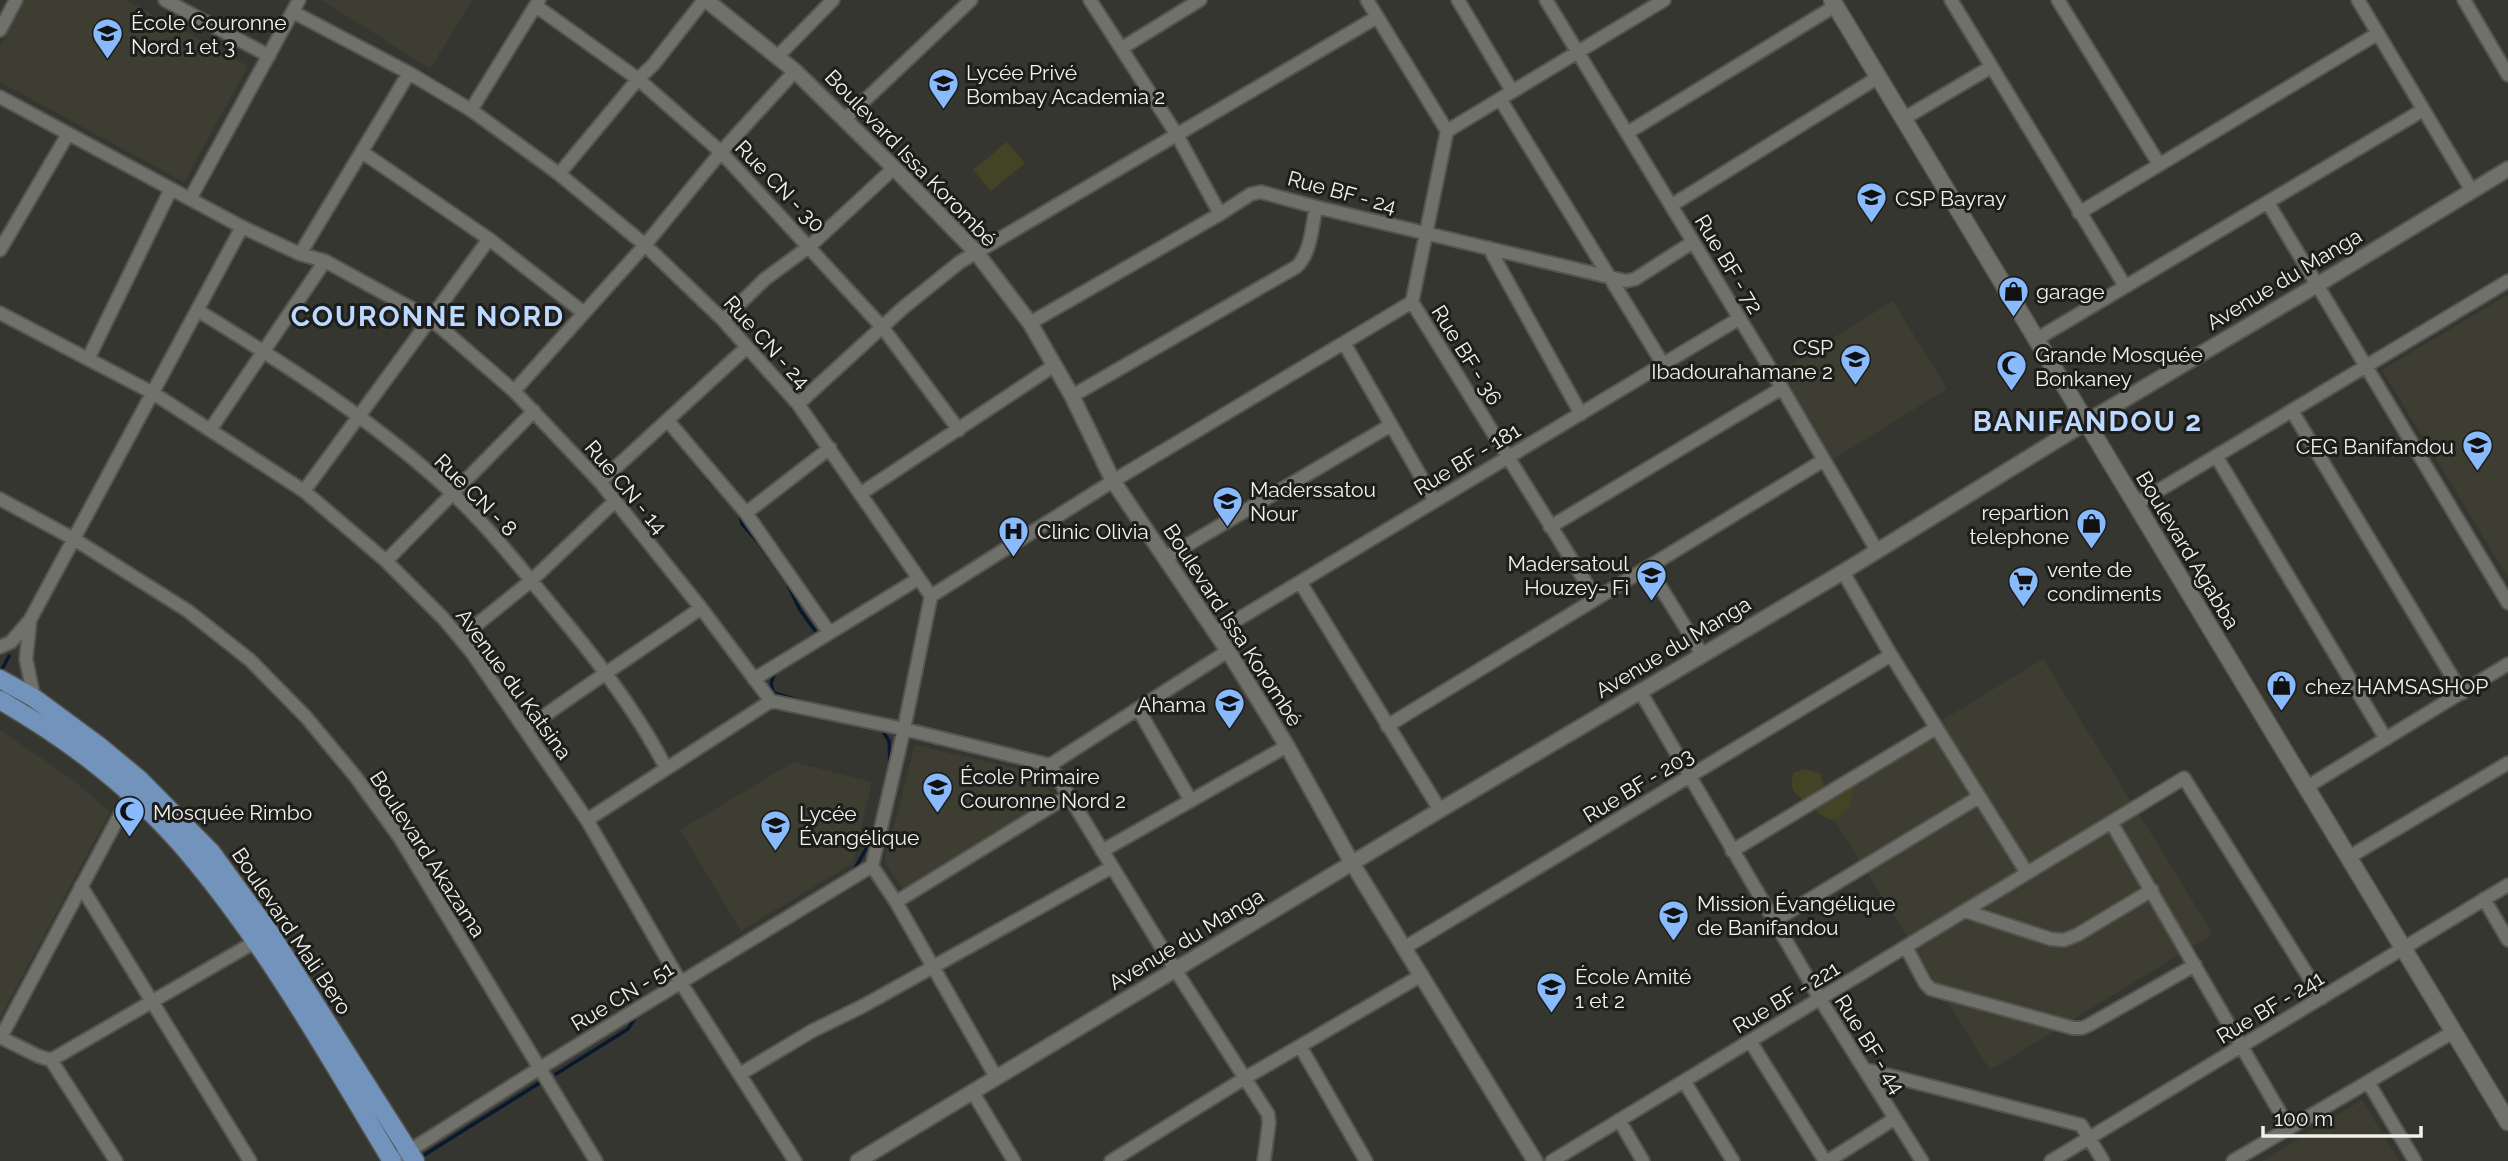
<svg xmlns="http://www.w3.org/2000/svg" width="2508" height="1161" viewBox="0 0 2508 1161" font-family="Raleway,sans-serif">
  <rect width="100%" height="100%" fill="#363631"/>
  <path fill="#3d3d31" d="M25,0H126L248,66L184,182L0,82V46Z
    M322,0H472L430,69Z
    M2508,295V577L2382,370Z
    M1893,301L1947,389L1833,459L1781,370Z
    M2043,659L2213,934L1990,1070L1819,795Z
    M0,730L76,782L110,812L0,1018Z
    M915,745L1036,773L1054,798L903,888L884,863Z
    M793,762L872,782L853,863L741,931L680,830Z
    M2362,1100L2399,1161H2262Z"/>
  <path fill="#434325" d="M1007,142L1025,163L991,191L973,170Z
    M1805,769L1822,774L1821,780L1826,788L1828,797L1840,794L1843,784L1855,786L1849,808L1835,821C1822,817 1816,811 1806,802C1793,792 1790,791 1793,773Z"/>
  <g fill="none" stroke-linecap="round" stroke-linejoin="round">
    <path stroke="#08192f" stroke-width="3.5" d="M709,480L725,495
      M740,514L742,524L758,542L787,583L800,610L816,632L815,636
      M1,671L9,656
      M776,671C772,679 769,685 774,693L804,702
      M882,730L889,741L890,765
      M854,870L873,837
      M556,1074L628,1029L636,1016
      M421,1157L541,1082"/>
    <defs>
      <path id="minor" d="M165,0L269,56
        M1090,0L1177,135L1220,214L1251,194L1261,192L1316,207L1626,281L1635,279L1693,242
        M1367,0L1447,131L1412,302L1596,599
        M1458,0L1512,91
        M1546,0L1782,388L1876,549
        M1951,0L2125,286
        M2058,0L2159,164
        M2358,0L2472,191
        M2464,0L2508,75
        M536,6L638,79L721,152L883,328L959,430
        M293,12L409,73L471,110L559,174L645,245L723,320L798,404L931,596L904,729L872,866
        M0,30L16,0
        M1122,48L1200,0
        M777,57L833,0
        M0,97L242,227L300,254L325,261L431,319L514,391L600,482L701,608L771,701
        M1500,99L1663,364
        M471,110L539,0
        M845,119L971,0
        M1903,119L1991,67
        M1447,131L1664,0
        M1627,133L1835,6
        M362,152L489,239L584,313
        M559,174L638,79L653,65L704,0
        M190,199L299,0
        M2268,203L2508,603
        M1672,205L1877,78
        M2079,213L2377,34
        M1489,248L1581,414
        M0,250L68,134
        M300,254L409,73
        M197,310C286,365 375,421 452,493C494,532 530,580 567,624C604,669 640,717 666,768
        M0,313L153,393L304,491L386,561L443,618L473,654L587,820L681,983L795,1161
        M723,320L765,279L810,246L894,168
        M1030,323L1220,214
        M2035,340L2423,110
        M1344,343L1435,501
        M88,359L171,189
        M514,391L645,245L721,152L795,71
        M1072,396L1296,267C1311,254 1312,226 1316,207
        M798,404L904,307L960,262L1377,17
        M2292,411L2462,693
        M668,421L746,513L829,632
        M210,430L325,261
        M2216,456L2386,739
        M600,482L747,347
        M304,491L489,239
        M860,494L1055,365
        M0,499L74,539L188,611L250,660L306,717L355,776L400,838L596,1161
        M2136,504L2508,281
        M746,513L830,448
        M1550,527L1782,388
        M1165,558L1391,425
        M386,561L534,411
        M1648,567L1702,654
        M1843,572L1891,655L2027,873
        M1300,582L1440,810
        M931,596L1113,481L1412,302
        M30,621L26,659L34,698
        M1215,633L1740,318
        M460,638L532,580L615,501
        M0,647L11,642L30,620L242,227
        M754,679L918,579
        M1640,691L1820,999L1922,1161
        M771,701L904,729L1050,765
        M1138,709L1191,801
        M1387,726L1824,460
        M526,729C583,687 643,649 701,608
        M1050,765L1176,971L1268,1114L1269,1123L1264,1161
        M1050,765L1228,651
        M2305,788L2508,664
        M587,820L771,701
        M2111,822L2289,1128
        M1102,851L1287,746
        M1732,851L1936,728
        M2349,857L2508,763
        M872,866L896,902L996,1077
        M81,886L250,1161
        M2484,899L2508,940
        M896,902L1068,796
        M1965,911L2051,939L2064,940L2077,935L2152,890
        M1774,921L1979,797
        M1906,947L1925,983L1931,989L2073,1028H2082L2089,1025L2195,965
        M1404,948L1891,655
        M0,1037L38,1056L51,1060L116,1161
        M1,1037L131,794
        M1750,1041L1825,1161
        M1300,1046L1366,1161
        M51,1060L260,939
        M1864,1069L2081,1125L2103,1161
        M740,1074L812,1031L863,1006L1112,867
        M1684,1081L1733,1161
        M2368,1082L2415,1161
        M972,1091L1014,1161
        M1619,1120L1643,1161
        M393,1161L540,1068L872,866
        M1111,1161L1245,1078L1422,975
        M1552,1161L2184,778L2322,998
        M1828,1161L1894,1119
        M2051,1161L2508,885
        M2233,1161L2453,1032"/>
      <path id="tertiary" d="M706,0L795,71L894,168L976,252L1030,323L1072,396L1113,481L1228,651L1287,746L1352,863L1535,1161
        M858,1161L1440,810L1843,572L2088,421L2317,285L2508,169"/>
      <path id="secondary" d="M1832,0L2508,1122"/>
      <path id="primary" d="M0,679L34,698L99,746L140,780L211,852L270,933L415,1161
        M0,700C73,742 143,797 196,862C272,954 331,1060 392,1161"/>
    </defs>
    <use href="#minor" stroke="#555550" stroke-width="16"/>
    <use href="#tertiary" stroke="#555550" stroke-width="18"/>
    <use href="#secondary" stroke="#555550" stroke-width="19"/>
    <use href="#primary" stroke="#555550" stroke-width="21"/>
    <use href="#minor" stroke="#71716b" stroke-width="12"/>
    <use href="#tertiary" stroke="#71716b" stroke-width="14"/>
    <use href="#secondary" stroke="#71716b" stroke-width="16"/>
    <use href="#primary" stroke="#7293bb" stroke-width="18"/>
  </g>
  <defs>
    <symbol id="school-pin" viewBox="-11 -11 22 30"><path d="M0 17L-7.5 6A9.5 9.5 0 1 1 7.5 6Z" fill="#89bafc" stroke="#1d1d1b"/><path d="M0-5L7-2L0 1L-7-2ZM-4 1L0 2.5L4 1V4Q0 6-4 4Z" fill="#111"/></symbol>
    <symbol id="shop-pin" viewBox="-11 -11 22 30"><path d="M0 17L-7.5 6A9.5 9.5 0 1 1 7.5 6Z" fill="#89bafc" stroke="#1d1d1b"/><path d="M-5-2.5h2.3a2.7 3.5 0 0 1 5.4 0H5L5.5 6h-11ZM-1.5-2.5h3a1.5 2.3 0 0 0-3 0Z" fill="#111"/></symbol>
    <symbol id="mosque-pin" viewBox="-11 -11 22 30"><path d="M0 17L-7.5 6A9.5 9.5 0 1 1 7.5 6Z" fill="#89bafc" stroke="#1d1d1b"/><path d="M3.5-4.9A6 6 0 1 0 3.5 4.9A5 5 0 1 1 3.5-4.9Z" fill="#111"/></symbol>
    <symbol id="hospital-pin" viewBox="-11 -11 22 30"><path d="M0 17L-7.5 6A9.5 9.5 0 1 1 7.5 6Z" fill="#89bafc" stroke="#1d1d1b"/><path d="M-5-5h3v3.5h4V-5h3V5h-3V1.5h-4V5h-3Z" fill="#111"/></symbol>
    <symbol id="supermarket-pin" viewBox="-11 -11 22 30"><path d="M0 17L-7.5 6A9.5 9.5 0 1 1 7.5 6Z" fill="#89bafc" stroke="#1d1d1b"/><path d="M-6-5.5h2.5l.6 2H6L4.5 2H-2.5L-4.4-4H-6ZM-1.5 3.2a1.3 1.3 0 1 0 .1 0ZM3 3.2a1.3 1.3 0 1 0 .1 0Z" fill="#111"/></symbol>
  </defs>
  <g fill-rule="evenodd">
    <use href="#school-pin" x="90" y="16" width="35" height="47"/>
    <use href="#school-pin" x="926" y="66" width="35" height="47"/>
    <use href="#school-pin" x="1854" y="180" width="35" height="47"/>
    <use href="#shop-pin" x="1996" y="274" width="35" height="47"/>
    <use href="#school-pin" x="1838" y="342" width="35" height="47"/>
    <use href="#mosque-pin" x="1994" y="348" width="35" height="47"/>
    <use href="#school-pin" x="2460" y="428" width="35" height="47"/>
    <use href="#school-pin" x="1210" y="484" width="35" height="47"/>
    <use href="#shop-pin" x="2074" y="506" width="35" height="47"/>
    <use href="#hospital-pin" x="996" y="514" width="35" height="47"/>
    <use href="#school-pin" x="1634" y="558" width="35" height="47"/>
    <use href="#supermarket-pin" x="2006" y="564" width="35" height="47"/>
    <use href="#shop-pin" x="2264" y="668" width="35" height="47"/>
    <use href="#school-pin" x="1212" y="686" width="35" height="47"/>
    <use href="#school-pin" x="920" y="770" width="35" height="47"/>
    <use href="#mosque-pin" x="112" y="794" width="35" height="47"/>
    <use href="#school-pin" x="758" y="808" width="35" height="47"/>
    <use href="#school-pin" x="1656" y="898" width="35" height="47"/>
    <use href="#school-pin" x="1534" y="970" width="35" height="47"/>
  </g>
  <g text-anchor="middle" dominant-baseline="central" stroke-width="6" stroke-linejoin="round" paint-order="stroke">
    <g font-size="21" fill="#f1f1ed" stroke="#1d1d1b" text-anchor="start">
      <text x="131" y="22">École Couronne<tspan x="131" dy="24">Nord 1 et 3</tspan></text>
      <text x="966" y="72">Lycée Privé<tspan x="966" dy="24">Bombay Academia 2</tspan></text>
      <text x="1895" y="198">CSP Bayray</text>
      <text x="2036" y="291">garage</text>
      <text x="1833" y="347" text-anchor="end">CSP<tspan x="1833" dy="24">Ibadourahamane 2</tspan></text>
      <text x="2035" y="354">Grande Mosquée<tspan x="2035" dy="24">Bonkaney</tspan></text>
      <text x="2454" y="446" text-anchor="end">CEG Banifandou</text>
      <text x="1250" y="489">Maderssatou<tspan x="1250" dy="24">Nour</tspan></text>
      <text x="2069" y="512" text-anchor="end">repartion<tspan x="2069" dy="24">telephone</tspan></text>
      <text x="1037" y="531">Clinic Olivia</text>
      <text x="1629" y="563" text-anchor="end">Madersatoul<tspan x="1629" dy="24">Houzey- Fi</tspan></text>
      <text x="2047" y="569">vente de<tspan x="2047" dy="24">condiments</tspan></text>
      <text x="2305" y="686">chez HAMSASHOP</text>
      <text x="1206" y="704" text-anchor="end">Ahama</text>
      <text x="960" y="776">École Primaire<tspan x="960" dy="24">Couronne Nord 2</tspan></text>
      <text x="153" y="812">Mosquée Rimbo</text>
      <text x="799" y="813">Lycée<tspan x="799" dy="24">Évangélique</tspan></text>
      <text x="1697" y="903">Mission Évangélique<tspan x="1697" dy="24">de Banifandou</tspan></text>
      <text x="1575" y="976">École Amité<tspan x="1575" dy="24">1 et 2</tspan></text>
    </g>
    <g font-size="21" fill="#f1f1ed" stroke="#1d1d1b">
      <text transform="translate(911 158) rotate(46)">Boulevard Issa Korombé</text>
      <text transform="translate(780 186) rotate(46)">Rue CN - 30</text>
      <text transform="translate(1342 192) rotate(15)">Rue BF - 24</text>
      <text transform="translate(1729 264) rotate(59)">Rue BF - 72</text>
      <text transform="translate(2284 279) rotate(-31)">Avenue du Manga</text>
      <text transform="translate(767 342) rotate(48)">Rue CN - 24</text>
      <text transform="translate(1467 355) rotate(58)">Rue BF - 36</text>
      <text transform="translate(1467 459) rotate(-31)">Rue BF - 181</text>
      <text transform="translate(626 487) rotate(50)">Rue CN - 14</text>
      <text transform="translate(476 495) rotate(45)">Rue CN - 8</text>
      <text transform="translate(2188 550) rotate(59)">Boulevard Agabba</text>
      <text transform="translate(1233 625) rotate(57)">Boulevard Issa Korombé</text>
      <text transform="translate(1673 647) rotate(-31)">Avenue du Manga</text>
      <text transform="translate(514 684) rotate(54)">Avenue du Katsina</text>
      <text transform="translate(1638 785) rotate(-31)">Rue BF - 203</text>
      <text transform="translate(428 854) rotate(57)">Boulevard Akazama</text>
      <text transform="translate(292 931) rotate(56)">Boulevard Mali Bero</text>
      <text transform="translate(1186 939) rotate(-31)">Avenue du Manga</text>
      <text transform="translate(622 996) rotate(-31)">Rue CN - 51</text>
      <text transform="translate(1786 997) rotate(-31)">Rue BF - 221</text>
      <text transform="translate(2270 1007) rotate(-31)">Rue BF - 241</text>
      <text transform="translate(1870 1044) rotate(58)">Rue BF - 44</text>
    </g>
    <g font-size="28" font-weight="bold" letter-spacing="2" fill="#bdd9ff" stroke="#1d1d1b">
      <text x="428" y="316">COURONNE NORD</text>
      <text x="2088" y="421">BANIFANDOU 2</text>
    </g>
  </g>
  <path d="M2263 1126v10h158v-10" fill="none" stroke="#f1f1ed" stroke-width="3.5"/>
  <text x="2274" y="1126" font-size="21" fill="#f1f1ed" stroke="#1d1d1b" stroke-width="5" paint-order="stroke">100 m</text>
</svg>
